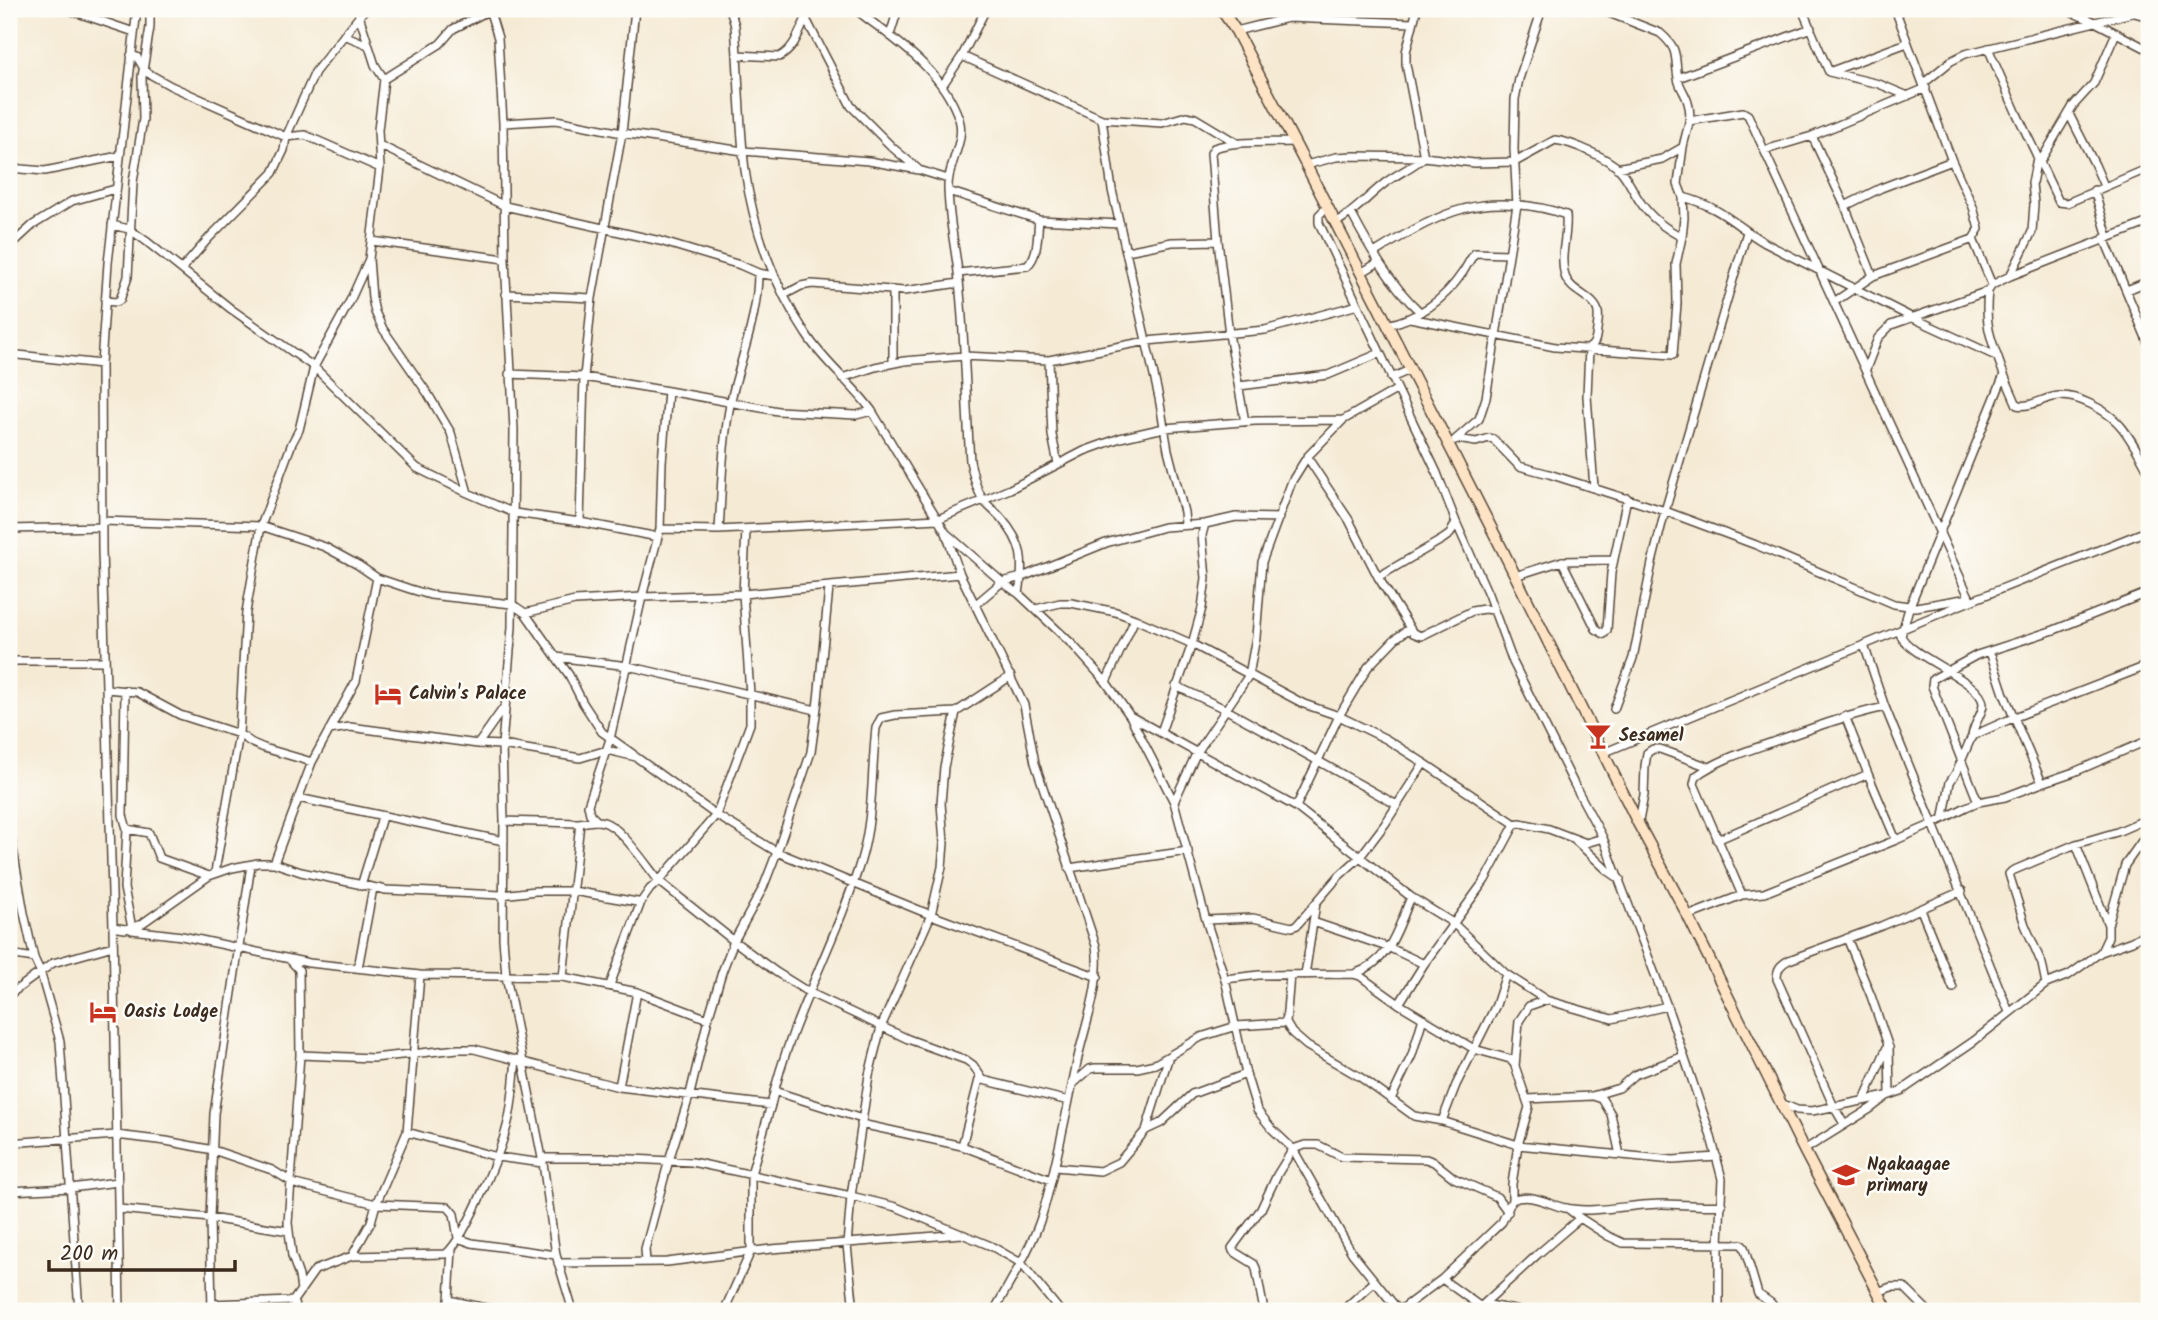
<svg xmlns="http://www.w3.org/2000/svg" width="2158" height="1320" viewBox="0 0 2158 1320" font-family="Kalam,sans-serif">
  <rect width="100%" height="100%" fill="#fdfcf7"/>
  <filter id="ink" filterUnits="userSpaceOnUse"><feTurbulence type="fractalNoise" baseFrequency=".0143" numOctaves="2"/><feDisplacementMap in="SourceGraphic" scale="14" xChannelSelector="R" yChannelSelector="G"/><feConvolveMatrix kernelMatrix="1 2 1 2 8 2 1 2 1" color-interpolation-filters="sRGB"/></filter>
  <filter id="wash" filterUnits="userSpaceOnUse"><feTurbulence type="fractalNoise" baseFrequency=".00686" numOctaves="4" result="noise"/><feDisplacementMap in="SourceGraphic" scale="28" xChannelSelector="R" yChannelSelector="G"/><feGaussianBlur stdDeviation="1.57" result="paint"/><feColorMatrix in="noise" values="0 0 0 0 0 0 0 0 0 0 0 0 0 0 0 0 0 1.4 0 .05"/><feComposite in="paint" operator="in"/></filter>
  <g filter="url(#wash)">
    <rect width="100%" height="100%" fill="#f5ead4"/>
  </g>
  <g filter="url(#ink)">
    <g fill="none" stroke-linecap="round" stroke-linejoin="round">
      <defs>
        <path id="street" d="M66,9L134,32
          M357,9L375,65L384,79
          M489,9L498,38L503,123L505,259L514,430L512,627L502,745L504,821L503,938L506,976L543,1163L556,1255L573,1311
          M730,9L735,26C739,74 739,122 745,170C753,228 774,286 806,334C825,364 852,383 872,411L946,533L1002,582L1019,594L1073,645L1106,682L1130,716L1174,802L1206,920L1225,979L1246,1074L1257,1110L1272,1129L1293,1149L1352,1253L1399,1311
          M855,9C894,40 942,68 959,119C966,141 948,163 948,186C948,218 956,249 959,281C965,341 966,401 970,461C973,474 975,487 982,498C987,506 995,511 1001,518C1024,544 1024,561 1019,594
          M1417,9L1406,52V64L1424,157
          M1599,9L1660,33C1680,50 1674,56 1678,78C1679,87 1686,94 1688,103C1693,117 1686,132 1683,147L1662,159L1617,168
          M1802,9L1829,72L1879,84L1908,96
          M1895,9L1952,161L1973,207L1979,229L1973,239L1992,285
          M2064,9L2095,22L2149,9
          M2120,9L2149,17
          M805,17L851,106L893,148L918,169
          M1236,31L1288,18L1413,23
          M344,35L368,45
          M890,35L898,9
          M1988,48L2017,114L2059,202L2067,203L2149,168
          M131,55L137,57L146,72L171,86L286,137L305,135L380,168
          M737,55L779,57C798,48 800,24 812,9
          M962,56L1102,119
          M1829,72L1907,43
          M1678,78L1811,28
          M1924,83L1951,61L1965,54L2095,22L2149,50
          M942,86L962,56L986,9
          M2069,114L2095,165L2104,186
          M1689,121L1743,112L1748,115L1971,601
          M503,123L556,120L622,133L743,151L869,161L919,170L948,179
          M1812,136L1845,206
          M379,145L505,206L660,241L740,265L758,273L774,276
          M1765,150L1812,136L1926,88
          M2040,162L2073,106L2094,83L2116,33
          M1306,165L1336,157L1354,156L1424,157L1474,163L1515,162L1555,140C1572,142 1608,158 1620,170C1629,180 1633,192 1641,203C1651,218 1666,229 1682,237
          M9,168L45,171L119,156
          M2094,190L2108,237
          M948,191L1039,220L1120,224
          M1683,197C1721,207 1734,224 1765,243L1911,317L1998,357
          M1327,207L1319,215V223L1437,473L1456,522L1488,594L1513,662L1574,784L1603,838L1667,1006L1710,1133L1722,1179L1719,1243V1311
          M1351,213C1370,249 1390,284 1420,312
          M1335,223C1354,213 1368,196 1385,183C1397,174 1411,168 1423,158
          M112,225L129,229L146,241L231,309L314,367L417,468L468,493L514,513L580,522L584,377L592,298L622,133L635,9
          M2104,238L2149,345
          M372,241L505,259
          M9,247L33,225L72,201L115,189
          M1127,251L1172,242L1218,241
          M1374,253C1398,238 1435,216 1463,209C1495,200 1535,204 1566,215C1568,236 1559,255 1565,276C1570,291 1589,295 1596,307C1600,313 1598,322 1597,329C1596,338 1596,343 1589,348L1587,396L1594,488
          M182,269L208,239L273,173L284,150L286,137L315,72L365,9
          M758,273C758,317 741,357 731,400C722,442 722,487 719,530L938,519L1010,489L1084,451L1120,438L1164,428L1255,421L1343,420
          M958,273L1027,266C1039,255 1037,235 1039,220
          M1361,273L1379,262
          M1873,276L1845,206L1881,188L1952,161
          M2010,276L2032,232L2034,204L2032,183L2037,158
          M893,290V363
          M2127,290L2149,281
          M506,294L592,298
          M784,295L801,286L812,284L904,291L959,283
          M105,301L116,302L120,300L128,277L133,182L143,119L142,77L150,27V9
          M1834,302L1873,276L1973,239
          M1410,318L1555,347L1673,355L1677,303L1676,264L1682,237L1684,218L1683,197L1678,184L1683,147
          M1387,325C1419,318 1445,299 1463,272C1467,266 1470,259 1475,253L1509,254
          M9,354L101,364
          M1049,360L1052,435L1058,464
          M1866,369L1878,338L1891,325L1988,291L1992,285L2010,276L2149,222
          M509,374L584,377L668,391
          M2004,375L2017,405C2032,408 2044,397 2059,396C2077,395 2104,409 2117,422C2130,435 2140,456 2149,472
          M842,378L875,367L904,361L964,356L1049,360L1147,341L1265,330L1358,305
          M1391,378L1410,370
          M1239,386L1328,375L1380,353
          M1245,422L1229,334L1218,241L1211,153L1214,148C1235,140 1270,143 1293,142
          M1457,439L1476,442L1489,438L1493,439L1519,466L1549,474L1665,511L1756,545L1894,604L1916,607L1969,598
          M1455,440L1479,419L1486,398L1517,205L1514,149L1515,99L1519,79L1542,9
          M1307,457L1349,520L1378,577L1413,633L1421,636L1472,611L1484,609L1494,610
          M468,493L451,433L428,394L383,329L375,312L372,298L369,259L380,168L378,130L384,79L440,44L453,29L490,10
          M102,521L261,526L325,547L358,565L377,578L410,589L430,595L512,604L525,613L569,675L583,703L602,732L633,754
          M580,522L658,537
          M1185,524L1184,512L1168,450L1159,398L1112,190L1102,119L1162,123L1186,116L1195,118L1235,142
          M9,529L102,527
          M719,530L660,529L662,462L668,391L778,411L856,415L872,411
          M947,536L960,574L1024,705L1035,763L1096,946C1102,985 1085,1024 1077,1062C1066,1113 1057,1165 1042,1215C1031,1249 1011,1280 994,1311
          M1562,561L1596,629L1604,634L1607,630L1611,573L1627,498
          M1515,576L1562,561L1613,560
          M1378,577L1443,539L1450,534L1456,522
          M2143,595L2149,611
          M976,604L1002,582L1022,577L1106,543L1164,527L1205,524L1236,517L1279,518
          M1036,609L1060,603H1071L1116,612L1135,619L1192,644L1304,704L1339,716L1386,739L1424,763L1385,824L1360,857L1339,876L1297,925L1292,927L1253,918L1206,920
          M525,613L575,601L642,597L660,529
          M1864,645L1885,707L1933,824L1966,807L1978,802L2005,797L2042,783
          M1990,652L2004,694L2042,783L2074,772L2149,740
          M556,657L628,666L816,710
          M9,661H105
          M1106,682L1135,619
          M1176,686L1225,709L1397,805
          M107,689L137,692L180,715L239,734L252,743L264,748L312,762
          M125,690L123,815L127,829L124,888L132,928
          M1885,707C1845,716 1809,729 1770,743C1744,752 1718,760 1696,776L1694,784L1742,895L1764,893L1896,840L1933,824L2009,1012
          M1614,709L1633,658L1652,563L1665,511L1747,232
          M1130,716L1296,807L1339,716L1368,667L1395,639L1410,628
          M1845,716L1868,774
          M329,730L350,727L478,744L502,745L580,758L607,750L636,757L716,815L777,852L811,752L818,700L829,588
          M1161,732L1192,644L1202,608L1206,578L1202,535L1205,524
          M1972,736C1973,725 1982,715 1983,705C1985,682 1910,657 1901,636L1909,608L2004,375C1992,341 1984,328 1988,291
          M478,744L504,707
          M1603,753L1958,606L2149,530
          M1424,763L1515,824
          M298,798L504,841
          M1174,802L1196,754L1249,675L1256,637L1262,562L1292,481L1307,457L1343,420L1396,390
          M1978,802L1932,686L1933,679L1977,655L2054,630L2149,592
          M1296,807L1411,897L1453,923L1506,974L1546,1000L1612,1019L1667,1006
          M1944,816L1950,782L1956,773L1972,736L2015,717L2149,665
          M504,821C528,822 552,822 576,823C587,823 598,818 608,824C624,832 647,866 659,881L716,815L750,724V694L743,594L746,530
          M597,821L590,814L588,805L610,739L642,597L743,594L960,574
          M1639,821L1644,795L1645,766L1647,753L1653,749H1660L1709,767
          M9,826L24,913L34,958L40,971L60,1041L79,1311
          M127,829L149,833L159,858L209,876
          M1717,840L1868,774L1896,840
          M1576,841L1607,870L1620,879
          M2076,844L2108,925
          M274,863L312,762L356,681L377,578
          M1069,868L1188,851
          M215,872L239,734L246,612L261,526L292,443L299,430L314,367L350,301L369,259
          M361,886L382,817
          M1921,910L1953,988
          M1688,916L1742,895
          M1313,922L1390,948L1424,964
          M113,927L125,929L140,925L209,876L232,868L258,863H274L301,872L386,890L502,895L535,891H573L637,902H641L650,889L659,881L734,941L763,888L777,852L931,915L1098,977
          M132,930L182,936L309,963L420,975L563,977L580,823
          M1847,938L1871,996L1888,1045L1864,1100
          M2101,952L2132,941L2149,931
          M9,954L34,958
          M289,959L299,970L300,1055L288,1223L292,1256L299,1276L301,1290
          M358,968L373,888
          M1354,974C1391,961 1397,930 1411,897
          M1305,975L1316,903
          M563,977L637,992L708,1019L722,972L734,941L776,972L808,992L908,1039L966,1060L973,1065L983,1080L1069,1101
          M1225,979L1259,975L1353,974L1360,976L1399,1004L1424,964L1485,880L1515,824L1520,823L1549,829L1586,843L1603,838
          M2046,984L2042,964L2025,925L2009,874L2012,871L2076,844L2117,832L2149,818
          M610,985L641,902
          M9,995L53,963L113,946
          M1399,1004L1474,1049L1510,1059L1515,1065
          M1286,1023L1290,975
          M1889,1047L1890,1095
          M300,1055L373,1058L458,1049H474L619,1087L771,1105C790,1019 836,943 861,860C874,816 871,772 876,728L881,718L895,715L956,712L1011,676
          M1074,1083L1090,1069L1095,1068H1137L1155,1064L1201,1037L1236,1026L1286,1023L1292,1033L1307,1046L1360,1077L1414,1116L1442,1121L1518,1145L1529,1107L1515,1066L1519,1021L1529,1006L1546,1000
          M619,1087L637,992
          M774,1091L862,1119
          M1593,1096L1602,1099L1611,1114L1620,1155
          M1391,1099L1412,1055L1423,1018
          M1527,1099L1592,1096L1619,1088L1634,1075L1684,1056
          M1783,1104L1797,1110L1812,1111L1887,1096
          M1442,1121L1456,1085L1496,1005L1506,974
          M861,1124L962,1146L1051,1180
          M1844,1124L1834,1107L1777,979C1777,969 1780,965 1789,960L1881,926L1962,891
          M1146,1130L1161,1123L1192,1094L1246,1074
          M407,1132L497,1157L543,1163
          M9,1143L116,1135L166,1141L213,1150L272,1170L295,1184L376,1204L448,1207L454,1214L458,1238L472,1243L556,1255
          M962,1146L980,1076
          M1804,1150L1870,1109L1887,1096L1901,1091L1974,1041L2046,984L2069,975L2101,952L2108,937V925L2125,865L2149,831
          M542,1158H611L692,1162L851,1196L869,1075L881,1027L931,915L942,867L944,843L941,803L944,767L956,712
          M1055,1167L1100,1171L1119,1162L1146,1130L1169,1056
          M9,1191L71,1188L117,1182
          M1512,1200C1531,1192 1547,1204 1565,1208C1592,1214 1633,1204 1662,1204C1682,1204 1702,1207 1722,1205
          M119,1209L210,1218L289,1231
          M1580,1218L1608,1236L1623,1243L1741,1244L1744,1247L1758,1294L1771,1303L1777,1311
          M452,1249L449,1300L499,1311
          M352,1256L371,1222L376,1204L407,1132L420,975
          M646,1262L645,1249L669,1160L690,1094L708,1019
          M558,1263L667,1262L771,1249L962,1234L991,1246L1021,1263L1060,1311
          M1442,1279L1481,1307
          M1878,1292L1891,1287H1904L1928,1311
          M293,1301L297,1311
          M212,1304L293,1301L315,1270L352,1256L446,1254C467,1236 503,1147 509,1118C513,1099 514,1079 516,1059
          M1484,1304L1519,1311
          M120,1311L113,927L102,550L101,364L108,263L137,9
          M212,1311L210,1218L214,1114L251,865
          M447,1311L449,1300
          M724,1311L751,1251V1174L771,1105
          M854,1311L847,1245L851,1196L896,1207L961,1234
          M1264,1311L1256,1268L1254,1264L1233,1251L1232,1248L1261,1209L1277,1175L1293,1149L1305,1145H1318L1342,1157L1426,1159L1434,1162L1454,1178L1497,1197L1508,1212
          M1342,1311L1375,1281
          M1399,1311L1442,1279L1502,1222L1512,1200V1184L1518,1145L1673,1160L1717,1157
          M1476,1311L1538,1254L1580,1218L1567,1208
          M1536,1311L1543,1309L1562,1311"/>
        <path id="secondary" d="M1221,9L1236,31L1306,165L1503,551L1639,825L1688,916L1804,1150L1888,1311"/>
      </defs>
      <use href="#street" stroke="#574739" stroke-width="10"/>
      <use href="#secondary" stroke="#574739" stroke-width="13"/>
      <use href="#street" stroke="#fff" stroke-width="7"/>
      <use href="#secondary" stroke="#fee4c5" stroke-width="10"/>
    </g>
  </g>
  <defs>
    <symbol id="hotel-bare" viewBox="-9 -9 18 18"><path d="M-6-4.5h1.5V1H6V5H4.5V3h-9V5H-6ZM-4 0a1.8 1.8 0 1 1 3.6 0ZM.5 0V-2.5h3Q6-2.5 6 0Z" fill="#c8321e" stroke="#fdfcf7" stroke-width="2.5" paint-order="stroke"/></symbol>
    <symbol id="bar-bare" viewBox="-9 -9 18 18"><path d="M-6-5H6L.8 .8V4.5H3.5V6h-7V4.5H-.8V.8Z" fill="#c8321e" stroke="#fdfcf7" stroke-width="2.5" paint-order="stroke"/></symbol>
    <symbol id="school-bare" viewBox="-9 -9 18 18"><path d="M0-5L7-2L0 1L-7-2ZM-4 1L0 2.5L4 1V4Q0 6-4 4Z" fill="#c8321e" stroke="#fdfcf7" stroke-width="2.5" paint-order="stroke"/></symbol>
  </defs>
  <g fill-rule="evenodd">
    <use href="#hotel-bare" x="369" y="675" width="38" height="38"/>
    <use href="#bar-bare" x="1579" y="717" width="38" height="38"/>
    <use href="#hotel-bare" x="84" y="993" width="38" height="38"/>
    <use href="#school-bare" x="1827" y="1156" width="38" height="38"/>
  </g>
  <g text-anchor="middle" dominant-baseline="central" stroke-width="5" stroke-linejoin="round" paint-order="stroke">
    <g font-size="18" font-weight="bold" fill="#3b2a1e" stroke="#fdfcf7" text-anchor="start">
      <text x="409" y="694">Calvin's Palace</text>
      <text x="1619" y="736">Sesamel</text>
      <text x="124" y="1012">Oasis Lodge</text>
      <text x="1867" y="1165">Ngakaagae<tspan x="1867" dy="21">primary</tspan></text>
    </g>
  </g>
  <rect width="2158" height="1320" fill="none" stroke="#fdfcf7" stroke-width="35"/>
  <path d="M49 1260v10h186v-10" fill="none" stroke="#3b2a1e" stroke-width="3.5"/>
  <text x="60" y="1260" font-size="21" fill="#3b2a1e" stroke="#fdfcf7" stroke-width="5" paint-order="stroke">200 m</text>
</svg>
